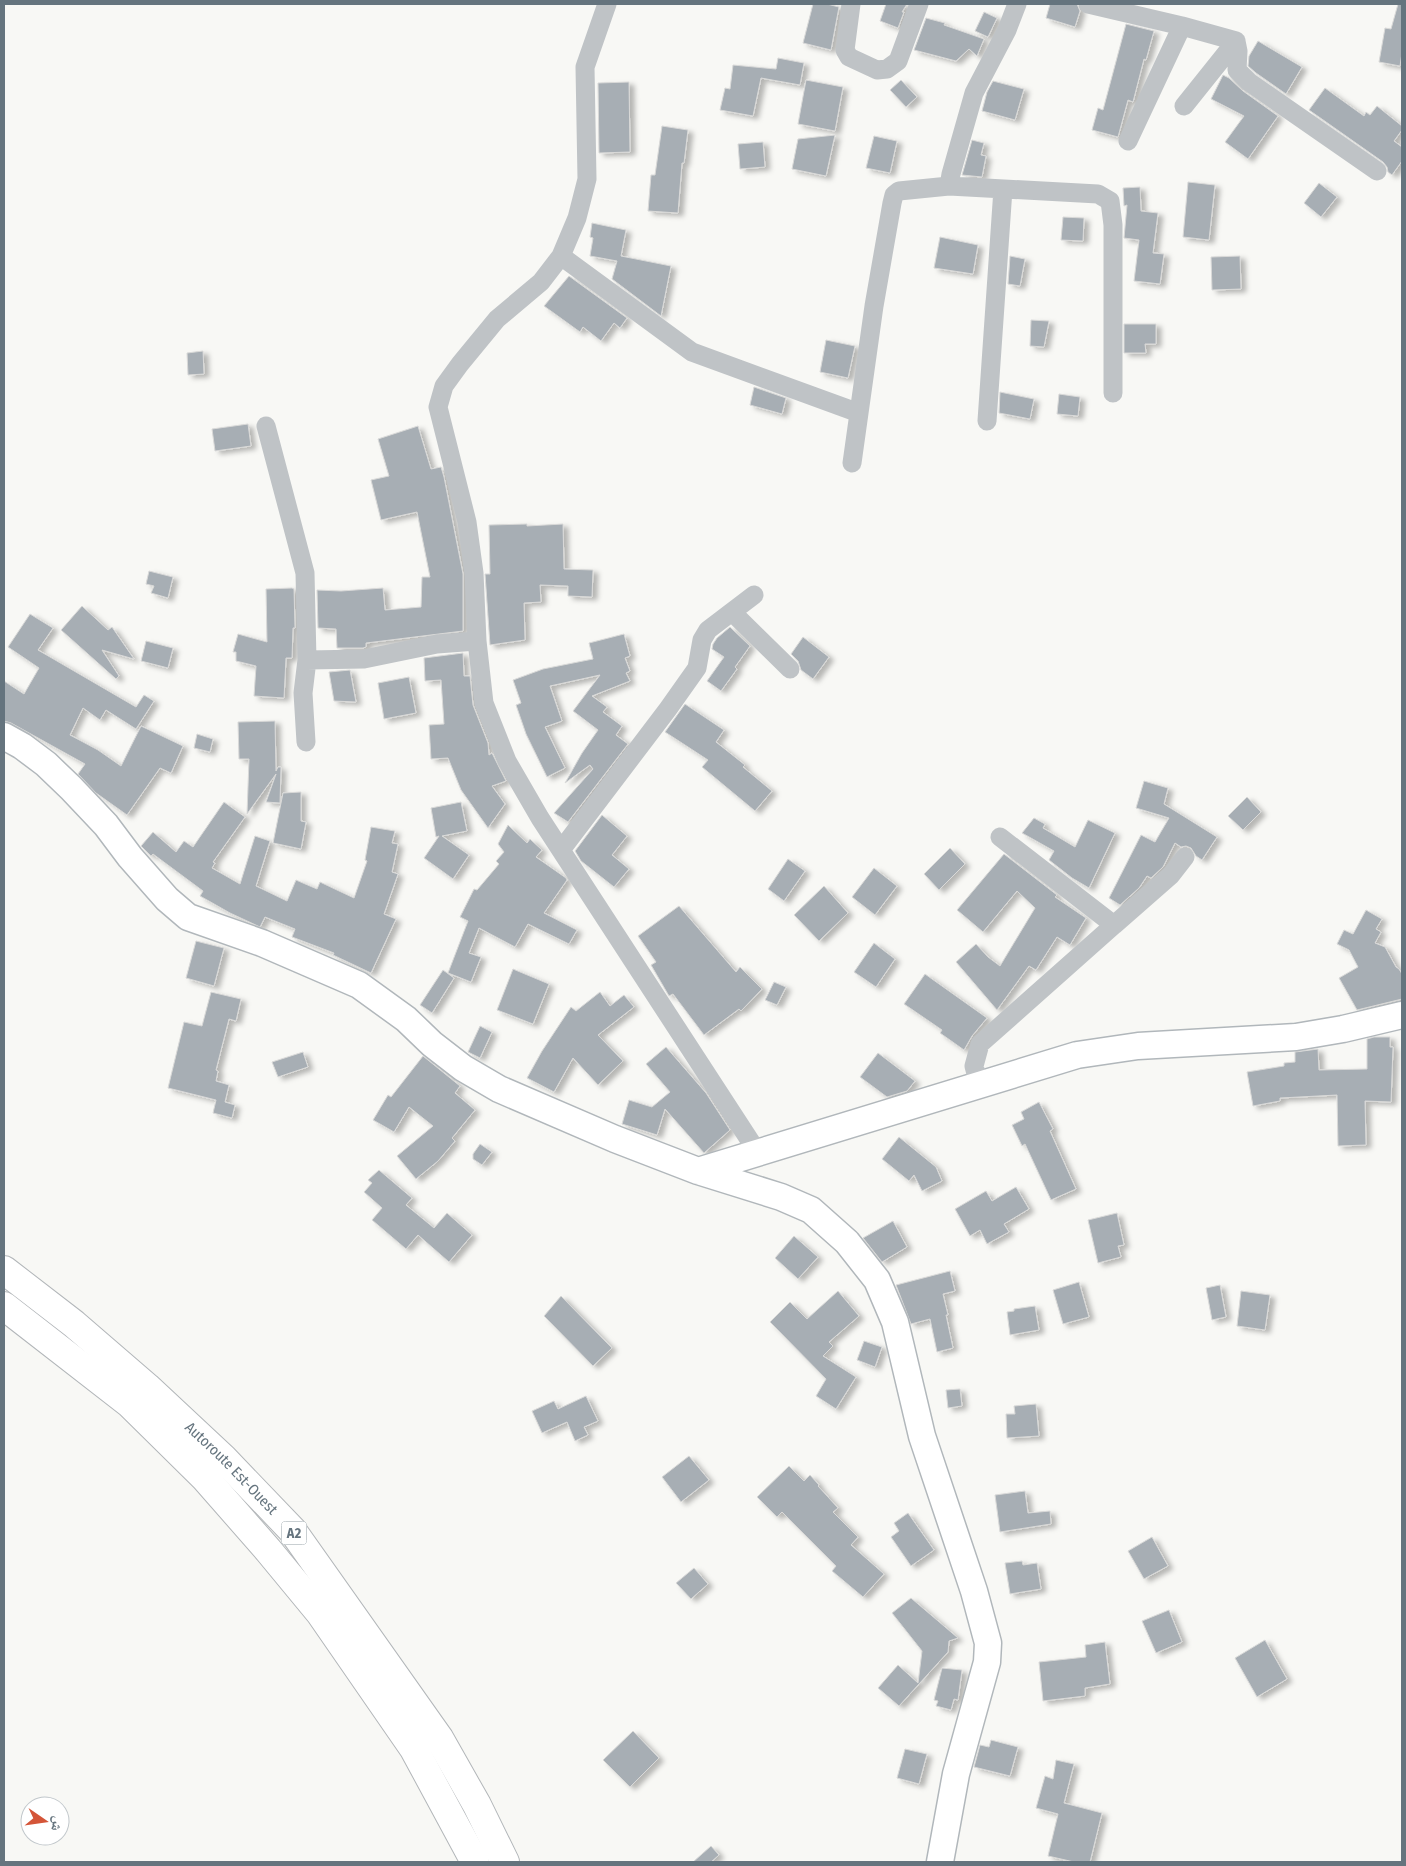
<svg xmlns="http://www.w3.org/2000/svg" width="1406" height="1866" viewBox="0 0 1406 1866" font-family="'Fira Sans Condensed','Noto Naskh Arabic',sans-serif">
  <defs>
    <filter id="shadow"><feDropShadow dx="5" dy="3" stdDeviation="2.5" flood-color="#0004"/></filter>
  </defs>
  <rect width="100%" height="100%" fill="#f8f8f5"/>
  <path fill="#a7aeb4" stroke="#d9d9d8" filter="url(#shadow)" d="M813,4H827L839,7L831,50L803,43Z
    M886,4H907L902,12H904L898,28L880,21Z
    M1050,4H1077L1080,11L1075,27L1046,18Z
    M1398,4H1402V53L1400,66L1379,62L1385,28L1391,29Z
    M984,12L997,18L988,37L975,31Z
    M926,18L945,23L944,25L984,39L977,56L969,49L956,61L914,50Z
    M1126,24L1154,31L1146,60L1144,59L1133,102L1128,100L1118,137L1092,130L1098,108L1103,110Z
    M1258,41L1302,67L1286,94L1256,73L1248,66L1249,56Z
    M778,58L804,63L800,85L761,78L753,116L720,110L725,88L730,89L733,65L776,69Z
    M1223,75L1229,78L1243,91L1278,116L1248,159L1225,142L1244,116L1211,99Z
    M806,80L843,87L835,131L798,124Z
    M901,80L917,97L906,107L890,90Z
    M993,81L1024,89L1015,120L982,111L987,92Z
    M629,82L630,152L599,153L598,83Z
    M1325,88L1364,116L1366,112L1370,115L1377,106L1402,126V130L1394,141L1402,147V161L1392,175L1388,172L1387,167L1383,162L1309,110Z
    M662,126L688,130L684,163H682L678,213L648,211L651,175H655Z
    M835,135L826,176L792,169L798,139Z
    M874,136L897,141L890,173L866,168Z
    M972,140L984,143L981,155L986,156L982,177L962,175Z
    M763,142L765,167L740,169L738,144Z
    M1188,182L1215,185L1209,240L1183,237Z
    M1319,183L1337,197L1321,217L1304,203Z
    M1140,187L1141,211L1158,213L1153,253L1164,254L1160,284L1134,281L1139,240L1124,238L1127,205L1124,206L1123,188Z
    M1063,217L1084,218L1083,241L1061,240Z
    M592,223L626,230L621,256L671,266L661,316L612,279L617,261L590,256L593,238L590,237Z
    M940,237L978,245L973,274L934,268Z
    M1010,256L1025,259L1020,286L1008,284Z
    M1240,256L1241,289L1212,290L1211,257Z
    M569,276L627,318L620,328L614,323L601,341L583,327L580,332L544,306Z
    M1031,320L1049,321L1044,347L1030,346Z
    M1124,324H1156V344H1145L1146,353H1124Z
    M826,340L855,346L848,378L820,372Z
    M203,351L204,374L188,375L187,353Z
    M754,387L786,398L782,414L750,405Z
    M1000,392L1034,399L1030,419L999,413Z
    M1059,394L1080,397L1078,416L1057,414Z
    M248,424L251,446L215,451L212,429Z
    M418,426L431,469L441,467L444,477L463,574V631L366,643V647L363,648H337L336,629L318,628L317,590L341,591L383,588L385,610L421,607L422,577H430L417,512L381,520L371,480L389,476L378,439Z
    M527,524V526L563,524L564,569L593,570L592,597L568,596V586L540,585L541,602L524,603L525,640L490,645L485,574H490L489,525Z
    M149,571L173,577L168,598L151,593L154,586L146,584Z
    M292,588L294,589L295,628H293L292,658H286L284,698L254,696L256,666L236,661V652H233L238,634L267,642L266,589Z
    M82,606L108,630L112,627L134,659L102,650L119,676L116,679L61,630Z
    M30,614L53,628L38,650L136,707L144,695L154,701L136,729L106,710L100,720L83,708L70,735L98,750L121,766L141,726L183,746L171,773L160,768L127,815L96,793L78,774L85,764L11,723L4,721V681L24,694L39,668L8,647Z
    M730,627L750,646L735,667L737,669L721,691L707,681L724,657L712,649L713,644L717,638Z
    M624,634L630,656L625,658L630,671L626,673L630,681L592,696L607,707L603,712L622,726L616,735L628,744L568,822L554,813L593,769L590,765L565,783L582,753L598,730L573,711L600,675L550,686L562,721L545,727L565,768L547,777L526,734L516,705L521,703L513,680L543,669L593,659L589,643Z
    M803,637L829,657L813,679L801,670L798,661L791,654Z
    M146,641L173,648L168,668L141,661Z
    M463,653L464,676H470L473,705L488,743L489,755L492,753L506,781L492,786L505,804L488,828L461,790L448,758L431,759L429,725L444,724L441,680L425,681L424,658Z
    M350,670L356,702L334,701L329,672Z
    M409,677L416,713L384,719L378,683Z
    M685,704L724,730L716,742L745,765L743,767L772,791L755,811L702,767L708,760L665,732Z
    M275,721L276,771L278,767H281L280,803L266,802L276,774L247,814L249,759H239L238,722Z
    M197,734L213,739L210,752L194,748Z
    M1144,781L1168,788L1164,804L1217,837L1202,860L1196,856L1191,848L1186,846L1181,847L1175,843L1163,867L1151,878L1147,876L1139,888L1120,905L1109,898L1141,835L1155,842L1169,818L1136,808Z
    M301,792V821L306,822L301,849L273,843L283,793Z
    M1247,797L1261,812L1243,830L1228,816Z
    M224,802L245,817L213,862L215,863L212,868L240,884L255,836L270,841L256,886L287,901L296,880L317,889L320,882L354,898L367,861L365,860L371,827L395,831L392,843L398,844L392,872L398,874L384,914L396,919L371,973L333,955L334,953L292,937L295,929L265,917L260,927L230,913L200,896L203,891L153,854L151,856L141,846L153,832L176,852L184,841L193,847Z
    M461,802L467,831L442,836L469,855L453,879L424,858L439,836L436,837L431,808Z
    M602,815L627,836L612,855L629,869L614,887L581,861L575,851Z
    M1034,818L1045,824L1043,828L1075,847L1088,820L1115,833L1089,888L1072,878L1049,860L1054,851L1022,833Z
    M508,825L527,843L530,839L542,850L536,857L566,878L567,880L544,913L577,930L569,944L528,924L515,947L479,928L469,953L481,957L471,982L448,973L468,921L460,917L474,889L477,890L499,864L496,861L504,852L498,844Z
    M950,848L965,864L939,890L924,874Z
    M1004,854L1057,895L1055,897L1086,918L1070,945L1057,937L1036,970L1029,966L997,1010L956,962L976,944L988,957L1000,966L1035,908L1017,891L983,932L957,910Z
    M788,859L805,871L784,901L768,889Z
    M874,868L897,886L875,915L852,897Z
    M824,886L848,913L819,941L794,915Z
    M679,906L736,972L740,967L762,989L741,1011L739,1009L704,1035L673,994L669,996L651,965L656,962L638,936Z
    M1366,910L1382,919L1376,929L1381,932L1375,943L1385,947L1396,967L1399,969L1402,974V999L1357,1010L1339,978L1358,967L1349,950L1337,944L1344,930L1353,934Z
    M196,941L224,948L214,986L186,978Z
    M874,943L895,959L876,987L854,972Z
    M513,969L549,984L533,1024L497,1010Z
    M443,970L454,978L432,1013L420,1005Z
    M925,974L987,1018L972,1036L964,1050L940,1033L942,1030L904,1004Z
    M774,982L786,987L777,1005L765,1000Z
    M211,992L241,999L236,1021L229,1019L216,1070L218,1071L216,1081L229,1085L225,1102L235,1105L232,1118L213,1113L216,1100L168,1088L184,1022L202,1026Z
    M600,992L610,1006L624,995L634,1007L598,1035L623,1061L598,1085L573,1058L554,1092L527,1078L542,1051L571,1007L576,1011Z
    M480,1026L492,1032L480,1058L468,1052Z
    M1374,1037H1390V1047H1393L1391,1102L1365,1101L1366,1145L1338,1146L1337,1095L1280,1098V1101L1253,1106L1247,1072L1284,1066V1063L1295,1062V1052L1318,1049L1319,1070L1367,1069V1039Z
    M666,1047L706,1093L730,1130L704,1153L665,1109L657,1135L622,1124L629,1100L652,1107L670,1092L646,1064Z
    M303,1052L308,1067L278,1077L272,1062Z
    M878,1053L915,1081L907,1091L887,1097L860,1077Z
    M423,1056L460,1086L455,1093L475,1110L452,1138L455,1141L438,1161L416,1179L397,1156L433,1126L409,1107L394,1132L373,1120L388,1095L391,1097Z
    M1039,1102L1053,1129L1050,1131L1076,1189L1051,1200L1025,1144L1022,1146L1012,1125L1024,1119L1021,1112Z
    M899,1137L936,1167L942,1181L922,1191L914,1175L909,1181L882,1159Z
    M480,1144L492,1152L482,1165L473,1159V1154Z
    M379,1170L412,1198L406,1205L434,1228L447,1213L472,1235L449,1262L418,1235L406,1249L372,1220L382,1208L364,1192L372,1183L368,1180Z
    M1016,1187L1029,1209L1004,1224L1009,1232L987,1244L980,1230L970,1236L955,1209L986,1191L992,1201Z
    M1117,1213L1124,1245L1118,1246L1121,1257L1098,1263L1088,1220Z
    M893,1221L907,1247L882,1262L863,1238Z
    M794,1236L818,1257L798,1279L775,1258Z
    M950,1271L955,1291L943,1294L948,1315H946L953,1348L937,1352L930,1319L911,1324L896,1285Z
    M1079,1282L1089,1317L1063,1324L1053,1290Z
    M1220,1285L1226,1317L1212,1320L1206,1288Z
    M838,1291L859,1316L829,1342L833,1346L823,1356L856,1377L836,1409L816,1396L826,1379L770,1322L790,1302L807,1319Z
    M1241,1291L1270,1295L1265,1330L1237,1326Z
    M561,1296L612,1348L593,1366L544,1316Z
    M1035,1306L1039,1330L1010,1335L1007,1312L1014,1311V1309Z
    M864,1341L882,1347L875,1367L857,1360Z
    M960,1389L962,1406L948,1408L946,1390Z
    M586,1396L598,1421L584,1427L588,1435L575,1441L567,1422L542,1433L532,1411L554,1401L558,1409Z
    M1036,1404L1039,1436L1007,1438L1006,1414H1015L1014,1406Z
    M689,1456L709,1480L681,1502L662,1477Z
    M789,1466L804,1481L810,1475L819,1485L818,1486L838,1508L833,1512L858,1537L851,1545L884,1574L863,1597L832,1571L836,1566L782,1512L777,1517L757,1497Z
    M1025,1491L1028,1513L1050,1511L1051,1524L1000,1532L995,1495Z
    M908,1513L934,1550L911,1566L891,1537L899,1531L894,1523Z
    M1152,1537L1168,1566L1144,1579L1128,1551Z
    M1022,1561L1023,1565L1037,1563L1041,1589L1010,1594L1005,1563Z
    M694,1568L708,1584L691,1599L676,1583Z
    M911,1598L958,1638L949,1641L948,1652L899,1706L878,1688L898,1665L918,1683L922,1651L892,1613Z
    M1169,1610L1182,1642L1156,1653L1142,1621Z
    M1265,1640L1287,1679L1257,1697L1235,1658Z
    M1105,1642L1110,1684L1085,1688V1696L1043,1701L1039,1662L1086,1657L1085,1645Z
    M942,1668L962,1670L958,1700L954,1699L951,1710L936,1706L938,1701L934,1700Z
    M633,1731L659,1758L630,1787L603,1760Z
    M991,1740L1018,1747L1010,1776L974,1767L980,1745L989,1747Z
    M905,1749L927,1754L919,1784L897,1778Z
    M1056,1760L1074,1764L1064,1803L1102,1813L1090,1862H1074L1048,1856L1058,1814L1036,1808L1045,1776L1053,1779Z
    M711,1846L719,1855L711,1862H693Z"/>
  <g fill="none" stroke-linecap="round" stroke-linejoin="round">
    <defs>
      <path id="secondary" d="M4,736L22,746L46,764L71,788L106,825L130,857L167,899L188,917L262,943L359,985L406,1019L432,1044L463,1068L499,1089L615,1139L698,1171L781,1197L811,1210L847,1242L877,1280L895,1322L922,1436L974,1591L988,1643L987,1662L956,1774L940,1862
        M698,1171L1077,1055L1138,1046L1296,1037L1343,1029L1402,1015"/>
      <g id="motorway">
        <path id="s1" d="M4,1270L74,1324L147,1387L223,1458L292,1530L439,1738L477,1805L505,1862"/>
        <path d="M4,1306L130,1404L205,1478L268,1550L320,1613L414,1749L475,1862"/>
      </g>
    </defs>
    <use href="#secondary" stroke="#b1b7bb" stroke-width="29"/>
    <use href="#motorway" stroke="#b2b6b9" stroke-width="30"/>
    <path stroke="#bfc3c6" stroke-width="19" d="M607,4L585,67L587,179L577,218L561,256L541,282L497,319L460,364L444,386L438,407L467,522L474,573L477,641L484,703L507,761L540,818L758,1153
      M851,4L845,50L849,57L877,70L887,69L898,61L919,4
      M1088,4L1182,26L1236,41
      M1236,41L1238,51L1237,70L1249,82L1377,171
      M1184,106L1236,41
      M1128,141L1182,26
      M949,186L951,174L974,93L1007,30L1017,4
      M561,256L692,352L859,413
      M987,421L1003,189
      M266,426L305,573L307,660L303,693L306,742
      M852,463L874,306L892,203L894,195L899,191L949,186L1098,194L1110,201L1113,225V393
      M732,612L790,669
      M307,660L364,659L437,644L477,641
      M561,850L668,709L697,668L702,640L708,630L754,595
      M1114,925L1171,875L1185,857
      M979,1085L974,1066L980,1044L1114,925L1000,837"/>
    <use href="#secondary" stroke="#fff" stroke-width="26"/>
    <use href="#motorway" stroke="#fff" stroke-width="28"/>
  </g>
  <g text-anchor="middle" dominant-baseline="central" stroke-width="5" stroke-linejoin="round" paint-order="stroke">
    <rect fill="#fff" stroke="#939ea5" stroke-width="1" x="281.5" y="1521.5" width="25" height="23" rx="4"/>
    <g font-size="14" font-weight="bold" fill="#65747e">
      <text x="294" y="1533">A2</text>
    </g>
    <g font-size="15" fill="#65747e" stroke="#fff">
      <text stroke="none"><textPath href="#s1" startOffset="302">Autoroute Est-Ouest</textPath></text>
    </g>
  </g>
  <rect width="1406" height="1866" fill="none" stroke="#65747e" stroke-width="10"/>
  <g transform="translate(45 1821) rotate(103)"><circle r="24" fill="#ffffff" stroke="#c1c7cb"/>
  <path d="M0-4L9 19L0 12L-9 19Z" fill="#d45538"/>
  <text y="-8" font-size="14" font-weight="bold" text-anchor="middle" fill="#65747e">ش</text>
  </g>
</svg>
